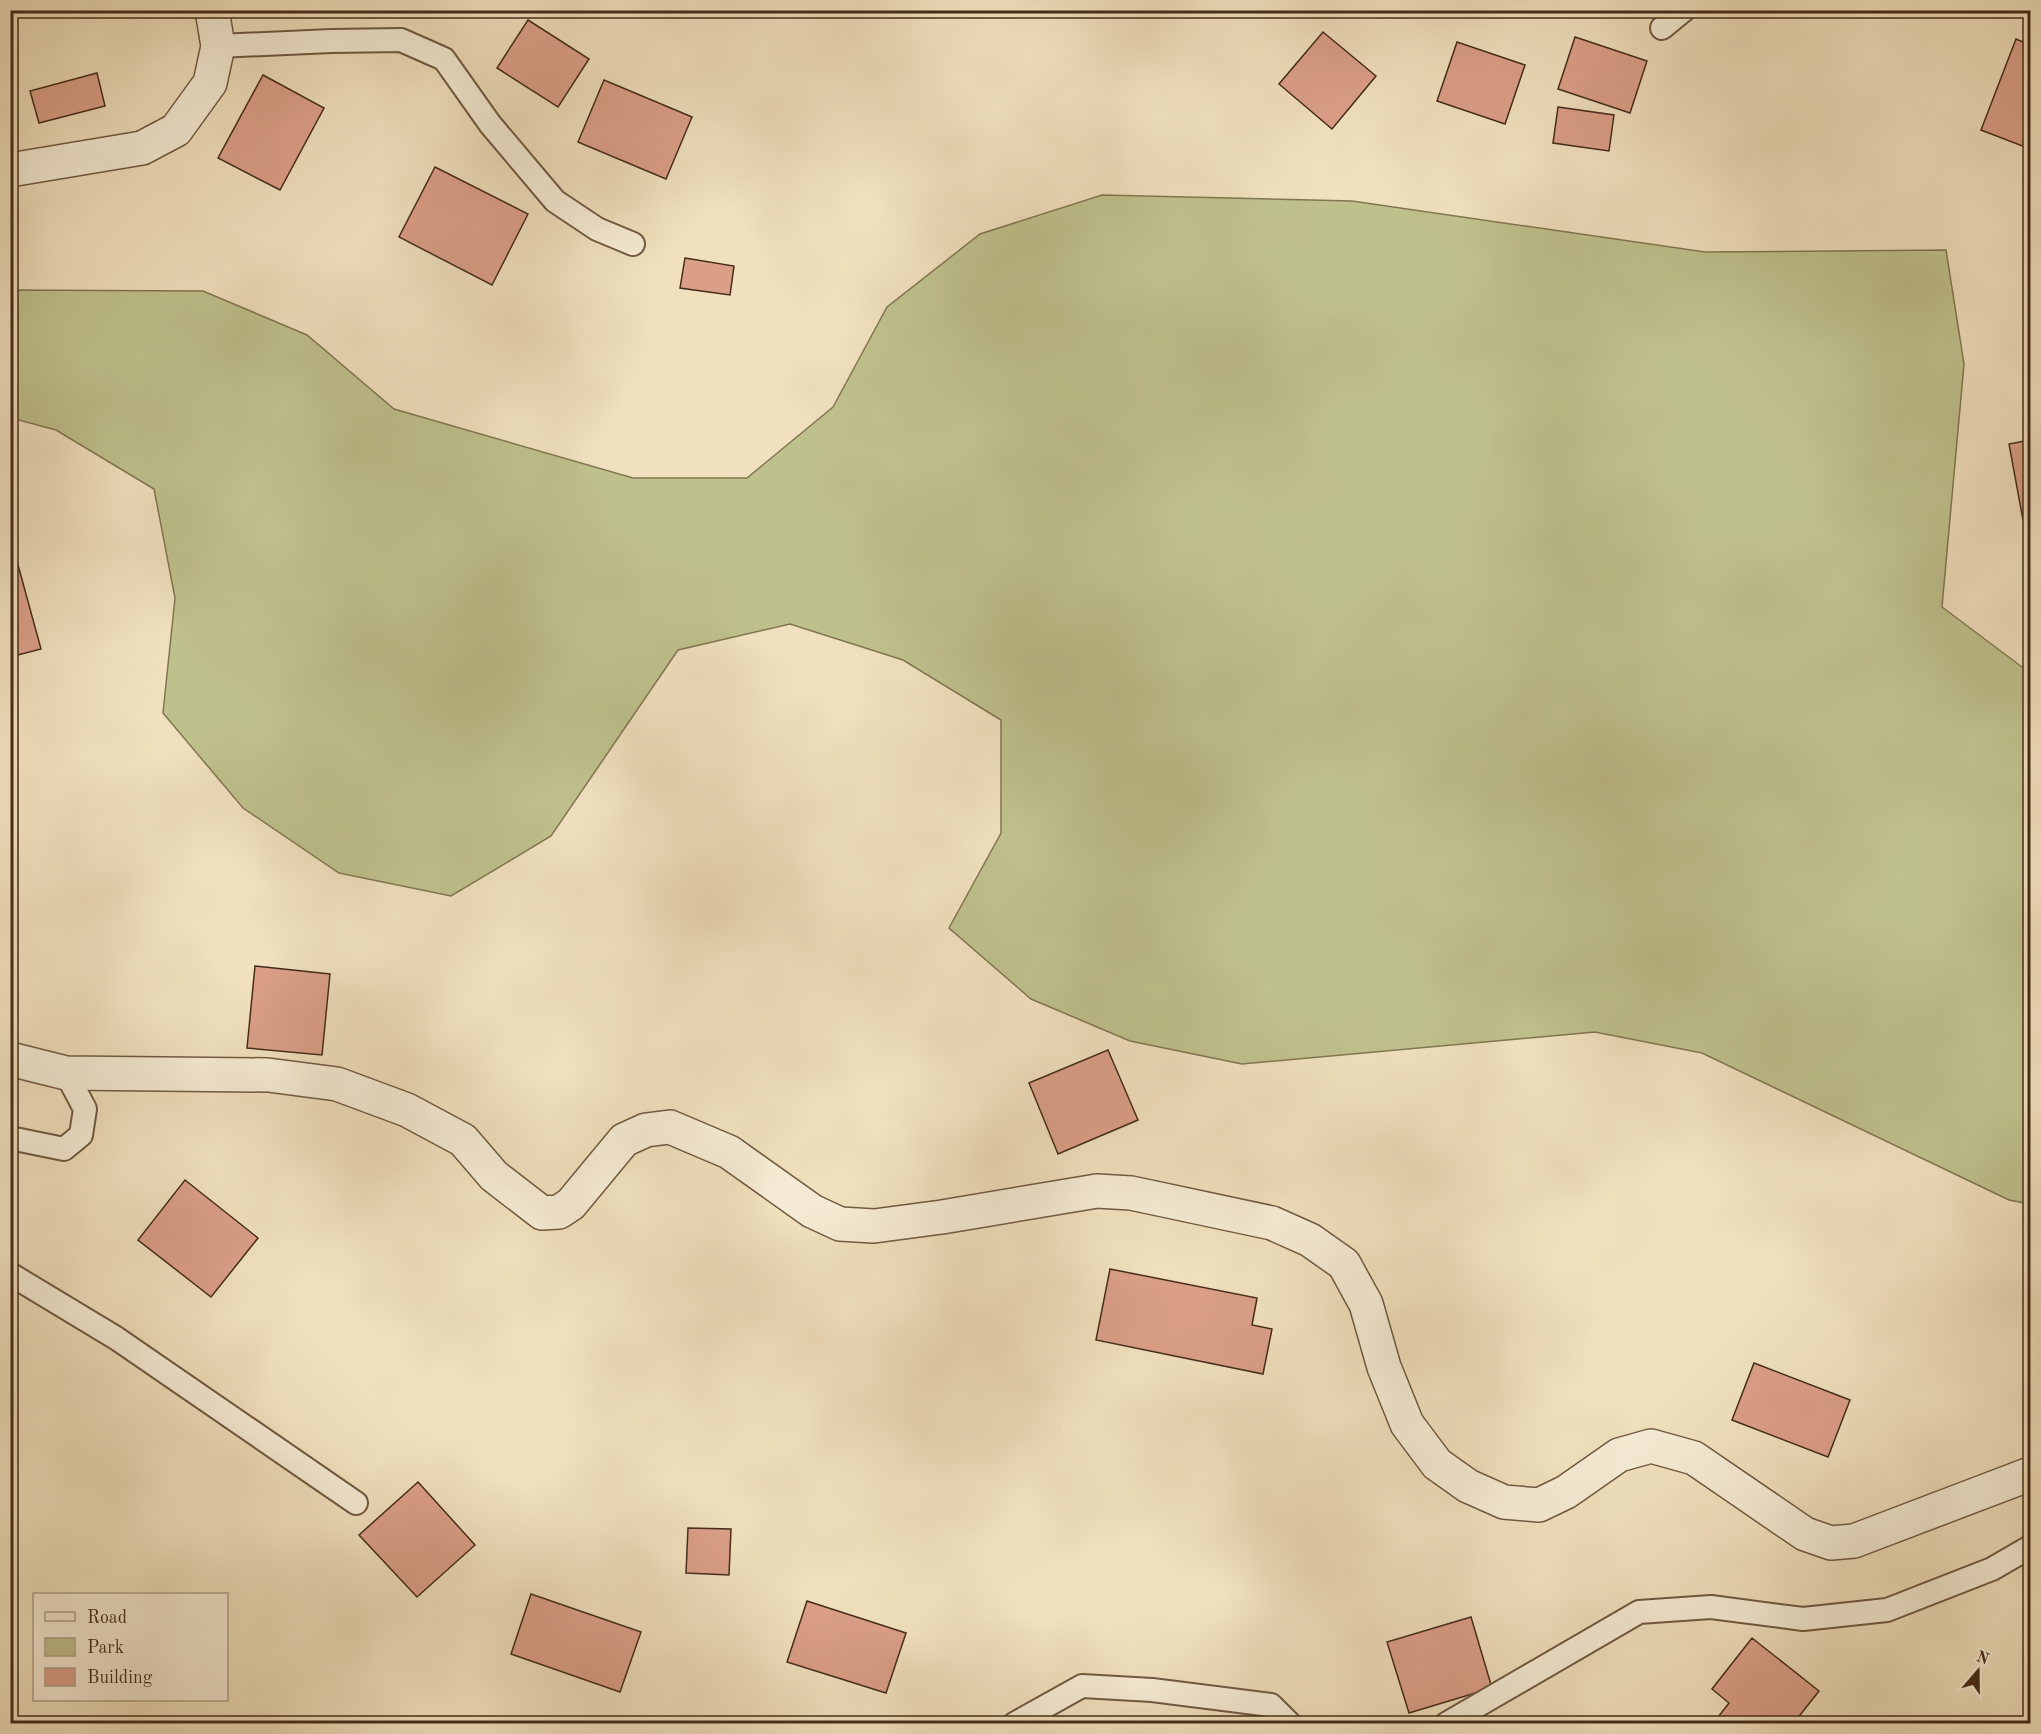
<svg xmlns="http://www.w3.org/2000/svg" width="2041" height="1734" viewBox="0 0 2041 1734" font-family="'Old Standard TT',serif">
  <rect width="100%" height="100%" fill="#f0e0bd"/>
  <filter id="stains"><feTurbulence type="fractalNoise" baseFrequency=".00333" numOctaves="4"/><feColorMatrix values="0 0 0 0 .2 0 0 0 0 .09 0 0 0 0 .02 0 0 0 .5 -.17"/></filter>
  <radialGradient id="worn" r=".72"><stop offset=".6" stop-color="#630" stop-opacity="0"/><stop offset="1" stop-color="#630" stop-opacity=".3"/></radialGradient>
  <path fill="#bfc18d" stroke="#827652" stroke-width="1.5" d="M1102,195L1352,201L1705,252L1946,250L1964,364L1942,607L2030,673V1204L2009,1200L1702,1053L1595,1032L1242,1064L1130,1041L1031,999L949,928L1001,833V720L903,660L790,624L678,650L551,836L451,896L339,873L243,808L163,713L175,598L154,489L56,430L11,418V290L203,291L307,335L394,409L633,478H747L833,407L887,307L980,234Z"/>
  <path fill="#db9f88" stroke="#452c18" stroke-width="1.5" d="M528,20L589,59L558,107L497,68Z
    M1323,32L1376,76L1332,129L1279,84Z
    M1575,37L1647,61L1630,113L1558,89Z
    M2016,39L2030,45V149L1981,130Z
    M1457,42L1525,65L1505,124L1437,101Z
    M97,73L105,106L39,123L30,91Z
    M263,75L324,108L280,190L218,158Z
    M604,80L692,117L666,179L578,142Z
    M1558,107L1614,115L1609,151L1553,143Z
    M435,167L528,214L492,285L399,237Z
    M685,258L734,266L730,295L680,288Z
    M2030,440V519L2023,520L2009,444Z
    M12,543L41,649L10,657V544Z
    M255,966L330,974L322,1055L247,1048Z
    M1108,1050L1138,1120L1058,1154L1029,1083Z
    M185,1180L258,1238L211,1297L138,1240Z
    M1110,1269L1257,1298L1252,1325L1272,1329L1263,1374L1096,1340Z
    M1754,1363L1850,1400L1828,1457L1732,1420Z
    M418,1482L475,1545L417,1597L359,1535Z
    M688,1528L731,1529L729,1575L686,1573Z
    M531,1594L641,1632L620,1692L511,1654Z
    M807,1601L906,1633L886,1693L787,1662Z
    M1471,1617L1492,1688L1409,1713L1387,1642Z
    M1752,1638L1819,1691L1793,1724H1727L1718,1717L1729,1703L1712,1689Z"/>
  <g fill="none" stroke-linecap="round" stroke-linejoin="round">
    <defs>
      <path id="lane" d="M1662,28L1684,10
        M218,46L331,41L401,40L444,59L490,124L555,201L597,229L633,244
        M10,1138L64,1149L81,1135L85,1109L66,1073
        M10,1274L116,1338L356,1503
        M1014,1724L1082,1686L1152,1690L1271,1705L1290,1724
        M1446,1724L1639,1612L1711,1607L1803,1619L1887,1610L1992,1569L2030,1547"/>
      <path id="street" d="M10,170L142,148L176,130L210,83L218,46L212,10
        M10,1059L66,1073L268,1075L337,1084L407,1110L463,1140L494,1176L542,1213L559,1212L571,1204L624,1140L646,1130L670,1127L729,1152L812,1211L840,1224L874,1226L942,1217L1097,1191L1131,1193L1272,1223L1310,1240L1344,1264L1366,1304L1384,1367L1407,1424L1437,1464L1468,1486L1504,1502L1539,1505L1566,1492L1619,1455L1651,1446L1694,1458L1805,1534L1831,1543L1854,1541L2030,1474"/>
    </defs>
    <use href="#lane" stroke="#705941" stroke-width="26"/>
    <use href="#street" stroke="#705941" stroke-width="36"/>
    <use href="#lane" stroke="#f5ebd4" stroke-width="22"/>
    <use href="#street" stroke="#f5ebd4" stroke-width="33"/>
  </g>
  <rect width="2041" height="1734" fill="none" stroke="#f0e0bd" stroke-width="36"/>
  <rect x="12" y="12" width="2017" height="1710" fill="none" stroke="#452c18" stroke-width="3"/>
  <rect x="18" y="18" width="2005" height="1698" fill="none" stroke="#452c18" stroke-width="1.5"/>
  <rect x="33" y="1593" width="195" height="108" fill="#f5ebd4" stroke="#af9f89" stroke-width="1.5"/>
  <rect x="45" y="1612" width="30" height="9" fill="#f5ebd4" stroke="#af9f89" stroke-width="1.5"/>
  <text x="87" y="1623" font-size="18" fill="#452c18">Road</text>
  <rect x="45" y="1638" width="30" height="18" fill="#bfc18d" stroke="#af9f89" stroke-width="1.5"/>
  <text x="87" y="1653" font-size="18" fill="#452c18">Park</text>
  <rect x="45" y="1668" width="30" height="18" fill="#db9f88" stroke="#af9f89" stroke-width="1.5"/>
  <text x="87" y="1683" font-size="18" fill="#452c18">Building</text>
  <g transform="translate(1978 1671) rotate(20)" stroke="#f5ebd4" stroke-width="4.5" paint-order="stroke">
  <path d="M0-4.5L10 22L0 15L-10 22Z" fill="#452c18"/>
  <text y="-9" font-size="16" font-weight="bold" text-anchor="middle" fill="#452c18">N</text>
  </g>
  <rect width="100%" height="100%" filter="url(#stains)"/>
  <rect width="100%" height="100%" fill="url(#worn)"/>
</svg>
